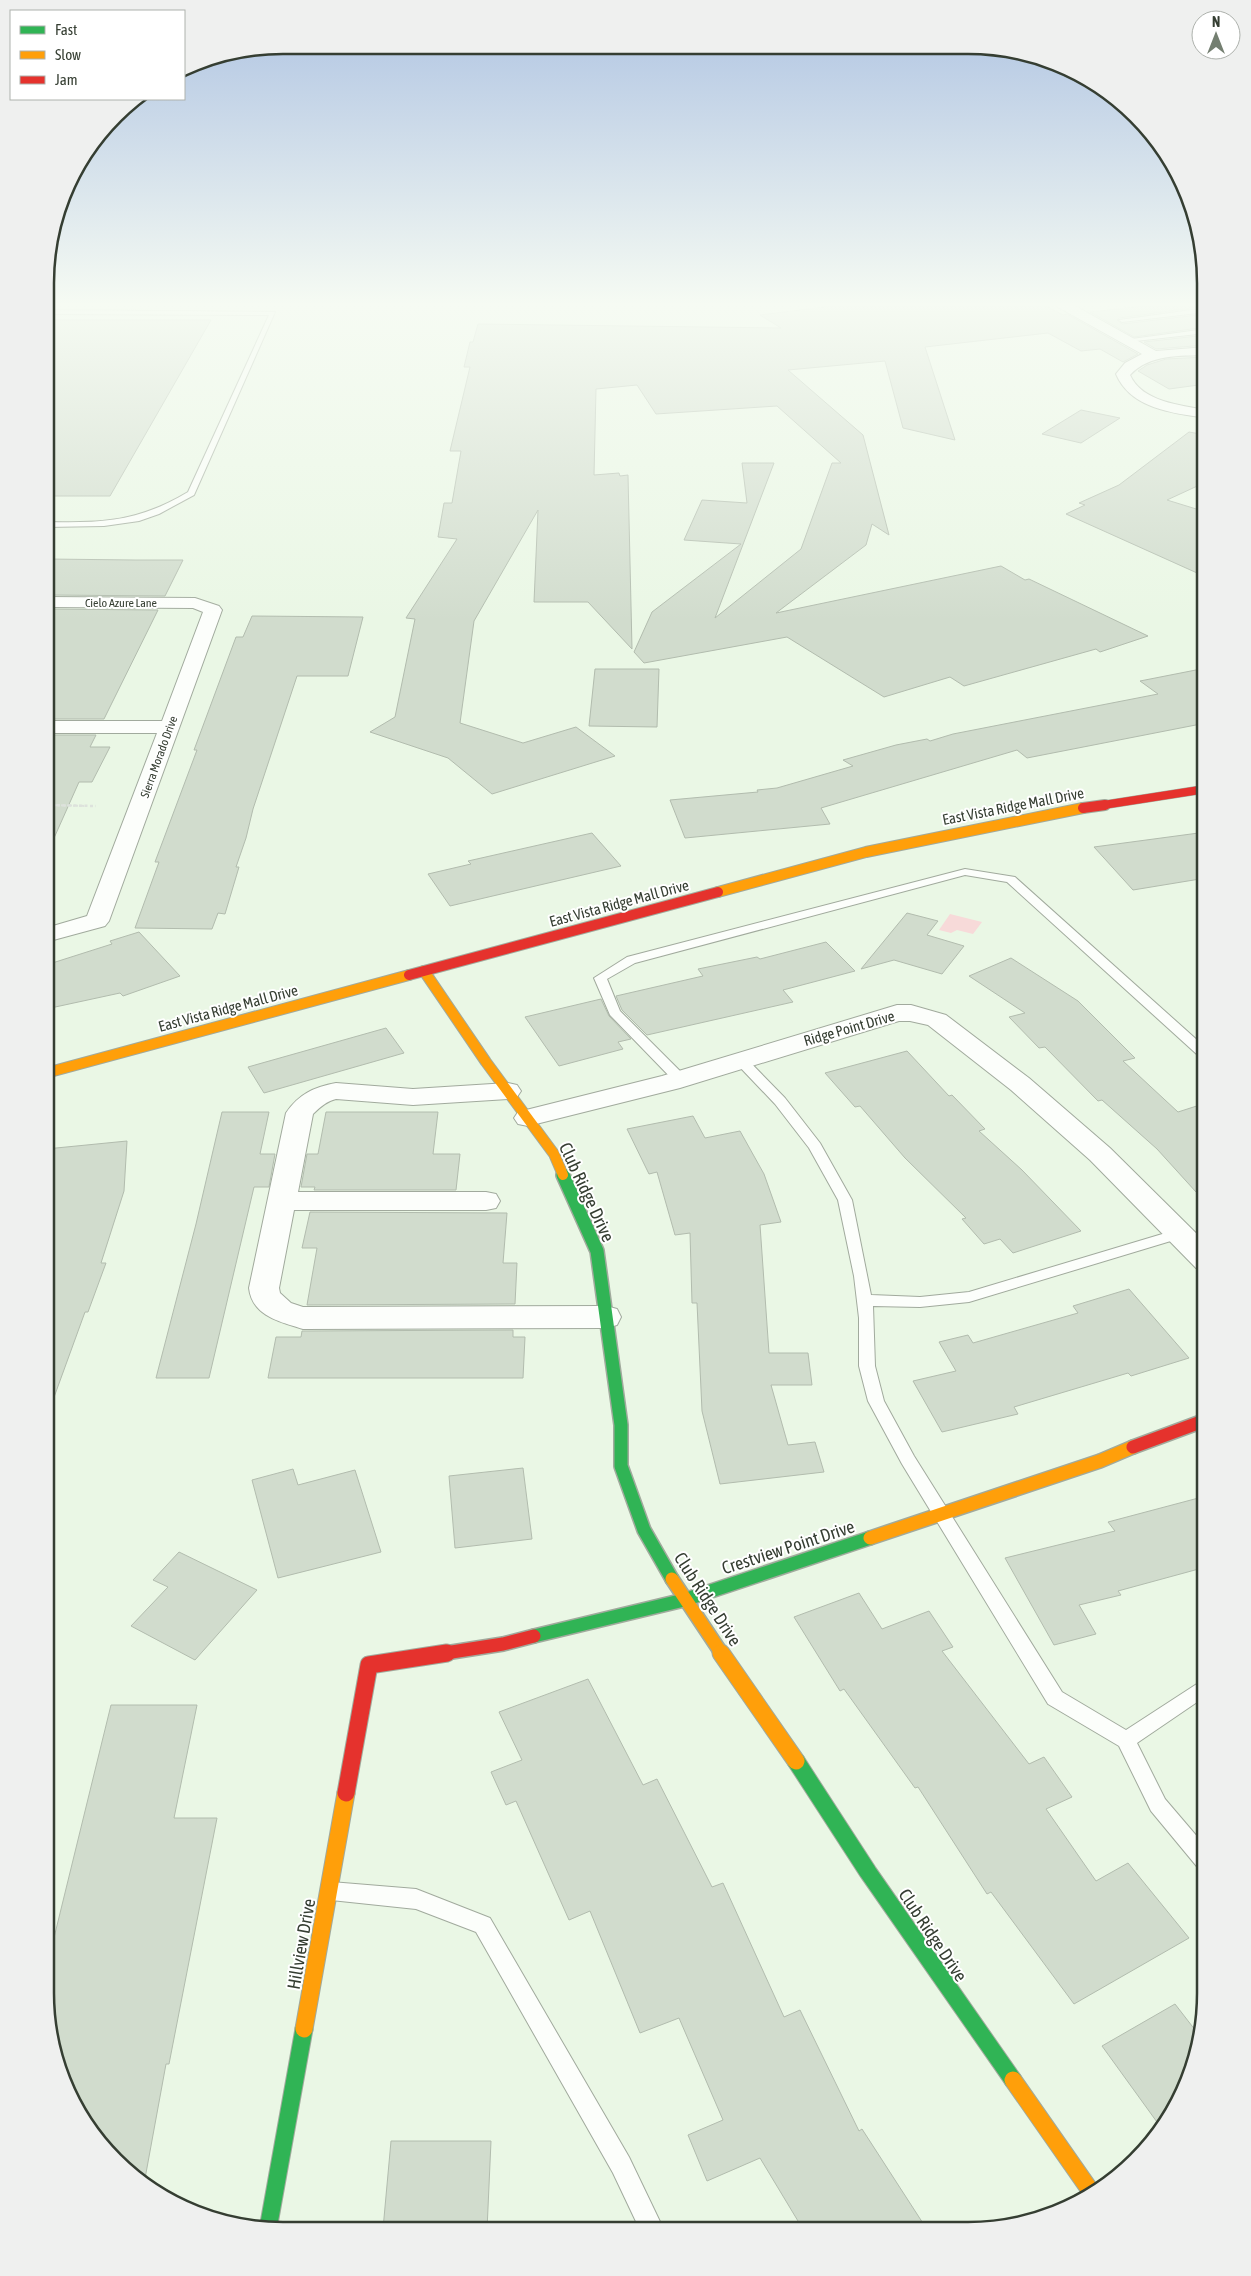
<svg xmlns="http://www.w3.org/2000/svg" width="1251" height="2276" viewBox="0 0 1251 2276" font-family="'Asap Condensed',sans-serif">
  <rect width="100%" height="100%" fill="#eaf7e5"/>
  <path fill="#f7dad9" d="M950,914L982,922L973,934L957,930L951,933L939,930Z"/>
  <path fill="#d1dccd" stroke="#b2bcae" d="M857,303H1040L1063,315L1067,314L1138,354L1123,362L1100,349L1081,351L1048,333L925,347L955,440L903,428L885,361L788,370L863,435L889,535L872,524L866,545L776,613L1001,566L1025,580L1029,579L1148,636L1100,652L1096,649L964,686L950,677L884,697L787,637L644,663L634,652L652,612L741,544L684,540L702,500L747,503L742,463H774L715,618L801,549L832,463H841L777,406L656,414L637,385L596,389L594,475L619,473L620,476L628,475L632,649L588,602H534L538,510L474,621L460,723L523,743L576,727L615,756L492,794L448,758L370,732L395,717L415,619L406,618L457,539L438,537L444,503H452L461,451H450L470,367H464L470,342H473L478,324L781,328L760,315Z
    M1172,303H1206V306L1119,318L1117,320L1122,324L1206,314V327L1134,337L1090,312Z
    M47,320H211L110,496H47Z
    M1206,335V345L1156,349L1144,342Z
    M1206,357V384L1169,389L1138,371L1147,365L1166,359Z
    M1081,410L1120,418L1081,443L1042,434Z
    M1189,432L1206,435V482L1167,500L1206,512V577L1066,514L1085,505L1079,503L1119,485Z
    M47,559L135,560H183L165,596L47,595Z
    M47,609L158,610L104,719H46Z
    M252,616L363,617L348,676H297L253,809L246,838L236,867H239L225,914L218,913L212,929L135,928L159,862H155L197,750H194L236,637H243Z
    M1206,668V723L1027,758L1017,750L821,808L830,824L685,838L670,800L758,792L757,790L777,788L853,766L843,760L896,745L927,739L930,741L953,734L1158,694L1140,681Z
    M595,669H659L657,727L589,726Z
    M46,735H96L90,747H110L92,782H79L46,856Z
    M1206,832V878L1133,890L1094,847Z
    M592,833L621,866L450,906L428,874L471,864L468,861Z
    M907,913L938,921L927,935L964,946L942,974L894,960L861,969Z
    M139,932L180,976L123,996L120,993L46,1009V965L112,944L110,941Z
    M826,942L855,971L783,990L793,1002L647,1035L622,1010L616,996L703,976L698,969L757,957L760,959Z
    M1011,958L1078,1001L1135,1058L1123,1061L1178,1112L1206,1103V1203L1157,1149L1102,1100L1098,1101L1045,1047L1039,1048L1009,1017L1025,1013L969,976Z
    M601,999L609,1016L631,1039L618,1042L623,1049L559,1066L525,1017Z
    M386,1028L404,1053L264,1093L248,1067Z
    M907,1051L949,1096L952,1095L985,1129L979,1131L1022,1170L1081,1231L1013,1253L1000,1239L984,1244L962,1219L966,1218L905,1158L860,1106L855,1107L825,1073Z
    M222,1112H269L260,1154H275L269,1187H254L209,1378H156L196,1224Z
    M326,1112H438L433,1154H460L456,1190H314L315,1187H301L307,1154H318Z
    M693,1116L705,1138L740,1131L764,1174L781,1222L760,1225L769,1353H808L812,1385H771L788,1445L815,1442L824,1472L720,1484L702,1411L697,1303H692L690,1233L675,1235L657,1172L649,1174L627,1129Z
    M127,1141L124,1191L101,1263H106L88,1312H85L49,1411H46V1149Z
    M310,1212L507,1213L503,1263H517L515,1304L307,1305L317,1248H302Z
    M1129,1289L1189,1358L1131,1376L1128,1373L1014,1407L1018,1414L942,1432L913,1381L956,1371L939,1342L968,1335L973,1343L1078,1313L1073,1306Z
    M513,1330V1337H525L523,1378H268L276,1337H301L302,1331Z
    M523,1468L532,1539L455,1548L449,1476Z
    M293,1469L298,1485L355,1470L381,1552L278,1578L252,1480Z
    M1206,1496V1567L1118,1591L1121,1595L1079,1605L1096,1634L1054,1645L1005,1558L1115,1531L1108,1522Z
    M179,1552L257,1590L195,1660L131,1626L168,1587L153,1580Z
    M859,1593L882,1629L929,1611L953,1647L942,1651L1029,1764L1044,1757L1072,1797L1046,1809L1096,1881L1128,1863L1189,1938L1074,2004L991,1892L987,1894L918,1787L915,1788L844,1689L840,1691L794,1617Z
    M588,1679L643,1785L657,1779L712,1887L723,1883L784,2017L800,2010L859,2131L862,2129L928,2231H804L760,2158L707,2181L688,2135L723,2120L679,2018L640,2033L590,1911L569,1920L516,1801L506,1805L491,1772L522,1760L499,1712Z
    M111,1705H197L174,1818H217L169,2064H166L144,2184L126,2172L85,2126L58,2070L45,1994V1950H51Z
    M1175,2004L1199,2035L1188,2084L1162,2129L1102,2046Z
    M391,2141H491L487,2230L383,2229Z"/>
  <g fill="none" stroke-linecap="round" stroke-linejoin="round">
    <defs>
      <path id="lane" d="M1206,308V312L1122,322L1119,320Z
        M47,310L275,312L194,495L159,514L139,521L104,526L47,527V522C103,523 138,522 188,492L269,315L47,314Z
        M1206,329V333L1127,342L1124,340Z
        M965,869L1015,877L1206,1048V1059L1201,1058L1007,882L965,875L635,963L607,979L620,1011L685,1076L687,1079L685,1082H675L610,1015L594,978L627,957Z
        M741,1057L746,1058L785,1098L820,1143L852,1200L871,1295L920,1297L969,1292L1179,1229L1184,1231L1186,1234L1184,1237L969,1302L920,1307L873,1306L875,1366L884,1401L914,1456L1062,1692L1126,1730L1206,1678V1696L1137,1743L1165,1799L1206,1847V1871L1199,1869L1151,1811L1119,1746L1048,1704L902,1464L868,1401L859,1366V1318L854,1276L838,1200L809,1148L775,1104L734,1061Z
        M331,1882L416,1889L490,1918L629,2157L664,2230H640L613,2173L476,1932L416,1909L331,1900L324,1898L321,1891L324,1884Z"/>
      <path id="street" d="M1055,303H1070L1156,351L1206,347V355C1180,356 1149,354 1130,375C1142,402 1180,405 1206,410V418C1173,413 1131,409 1116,374L1125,363L1142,354L1056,306Z
        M47,597L195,598L219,606L222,610L109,921L105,926L46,942V928L87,916L157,733H46V721H162L203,612L193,608L47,607Z
        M897,1005H911L946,1015L1029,1078L1110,1148L1206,1243V1271L1196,1268L1090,1160L1011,1090L928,1025L910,1021H899L680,1088L528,1126L518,1124L514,1118L518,1112L662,1076Z
        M336,1083L413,1089L508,1083L517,1085L521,1091L517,1097L508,1099L413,1105L336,1099C327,1101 320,1107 313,1114L298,1192H486L496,1194L500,1201L496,1208L486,1210H294L279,1288L280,1293L291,1303L303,1307L606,1306L617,1309L621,1317L617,1325L606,1328L303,1329C280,1322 252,1316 249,1288L286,1113C299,1094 314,1087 336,1083Z"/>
      <path id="fast-far1" d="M563,1175L597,1251L621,1425V1466L644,1530L672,1579
        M534,1636L684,1600L870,1538"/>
      <path id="fast" d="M796,1761L868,1872L1013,2080
        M268,2229L304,2029"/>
      <path id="slow-far2" d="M718,892L866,852L1083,808
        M424,971L486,1062L554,1154L563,1175
        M46,1073L409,975"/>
      <path id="slow-far1" d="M870,1538L1100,1461L1133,1447
        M672,1579L722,1654"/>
      <path id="slow" d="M721,1653L796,1761
        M304,2029L346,1793
        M1013,2080L1092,2193"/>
      <path id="jam-far3" d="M1097,806L1206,789"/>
      <path id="jam-far2" d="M1083,808L1105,805
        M409,975L718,892"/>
      <path id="jam-far1" d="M1133,1447L1206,1420
        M439,1654L503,1644L534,1636"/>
      <path id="jam" d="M346,1793L369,1665L447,1653"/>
    </defs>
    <use href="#lane" stroke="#a1aa9d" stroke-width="2"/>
    <use href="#street" stroke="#a1aa9d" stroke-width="2"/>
    <use href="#fast-far1" stroke="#a1aa9d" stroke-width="16"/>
    <use href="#fast" stroke="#a1aa9d" stroke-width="19"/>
    <use href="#slow-far2" stroke="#a1aa9d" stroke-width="12"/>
    <use href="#slow-far1" stroke="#a1aa9d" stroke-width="16"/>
    <use href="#slow" stroke="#a1aa9d" stroke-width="19"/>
    <use href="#jam-far3" stroke="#a1aa9d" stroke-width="9"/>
    <use href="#jam-far2" stroke="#a1aa9d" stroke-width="12"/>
    <use href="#jam-far1" stroke="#a1aa9d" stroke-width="16"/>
    <use href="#jam" stroke="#a1aa9d" stroke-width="19"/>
    <path stroke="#dde2dc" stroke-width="2" stroke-dasharray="2 1" stroke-linecap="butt" d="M46,805L88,806"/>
    <path stroke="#dde2dc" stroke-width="2.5" stroke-dasharray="3 2.5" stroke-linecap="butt" d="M46,805L96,806"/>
    <use href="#lane" fill="#fcfefb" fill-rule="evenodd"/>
    <use href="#street" fill="#fcfefb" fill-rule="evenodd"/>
    <use href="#fast-far1" stroke="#30b455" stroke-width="13"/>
    <use href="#fast" stroke="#30b455" stroke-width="17"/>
    <use href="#slow-far2" stroke="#ff9f0a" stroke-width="10"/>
    <use href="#slow-far1" stroke="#ff9f0a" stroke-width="13"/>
    <use href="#slow" stroke="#ff9f0a" stroke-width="17"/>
    <use href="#jam-far3" stroke="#e5322d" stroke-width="8"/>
    <use href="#jam-far2" stroke="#e5322d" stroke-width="10"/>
    <use href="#jam-far1" stroke="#e5322d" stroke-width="13"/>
    <use href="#jam" stroke="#e5322d" stroke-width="17"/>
  </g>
  <linearGradient id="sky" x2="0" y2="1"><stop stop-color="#aec3e2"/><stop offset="0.49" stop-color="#f6fbf3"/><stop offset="1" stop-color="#f6fbf3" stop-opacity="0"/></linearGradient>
  <rect width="1251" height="621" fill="url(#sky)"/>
  <g text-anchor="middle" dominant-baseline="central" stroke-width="4" stroke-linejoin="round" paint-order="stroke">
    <g font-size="12" fill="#353e32" stroke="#fff">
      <text x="121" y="603">Cielo Azure Lane</text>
      <text transform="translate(159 757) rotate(-70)">Sierra Morado Drive</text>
    </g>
    <g font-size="15" fill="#353e32" stroke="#fff">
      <text transform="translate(1013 806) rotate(-11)">East Vista Ridge Mall Drive</text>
      <text transform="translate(619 903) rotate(-15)">East Vista Ridge Mall Drive</text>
      <text transform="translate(228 1008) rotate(-15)">East Vista Ridge Mall Drive</text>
      <text transform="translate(849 1028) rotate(-16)">Ridge Point Drive</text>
    </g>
    <g font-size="18" fill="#353e32" stroke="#fff">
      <text transform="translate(587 1192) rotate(65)">Club Ridge Drive</text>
      <text transform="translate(788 1547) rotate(-18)">Crestview Point Drive</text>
      <text transform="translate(708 1599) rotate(57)">Club Ridge Drive</text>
      <text transform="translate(933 1935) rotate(56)">Club Ridge Drive</text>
      <text transform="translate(301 1944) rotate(-80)">Hillview Drive</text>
    </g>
  </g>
  <path d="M0 0H1251V2276H0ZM283 54H968A229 229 0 0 1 1197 283V1993A229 229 0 0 1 968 2222H283A229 229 0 0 1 54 1993V283A229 229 0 0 1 283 54Z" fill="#eff0ef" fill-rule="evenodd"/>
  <path fill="none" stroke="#353e32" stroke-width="2.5" d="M283 54H968A229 229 0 0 1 1197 283V1993A229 229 0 0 1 968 2222H283A229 229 0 0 1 54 1993V283A229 229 0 0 1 283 54Z"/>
  <rect x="10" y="10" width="175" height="90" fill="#ffffff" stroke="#aeb2ad"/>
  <rect x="20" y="26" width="25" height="8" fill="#30b455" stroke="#aeb2ad"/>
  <text x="55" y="35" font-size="15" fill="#353e32">Fast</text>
  <rect x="20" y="51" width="25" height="8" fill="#ff9f0a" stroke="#aeb2ad"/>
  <text x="55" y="60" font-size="15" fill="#353e32">Slow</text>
  <rect x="20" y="76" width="25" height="8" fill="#e5322d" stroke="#aeb2ad"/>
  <text x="55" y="85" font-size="15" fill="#353e32">Jam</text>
  <g transform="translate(1216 35)"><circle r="24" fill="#ffffff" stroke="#aeb2ad"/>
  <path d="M0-4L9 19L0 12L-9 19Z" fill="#747f71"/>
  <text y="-8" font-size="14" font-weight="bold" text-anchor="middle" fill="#353e32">N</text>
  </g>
</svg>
